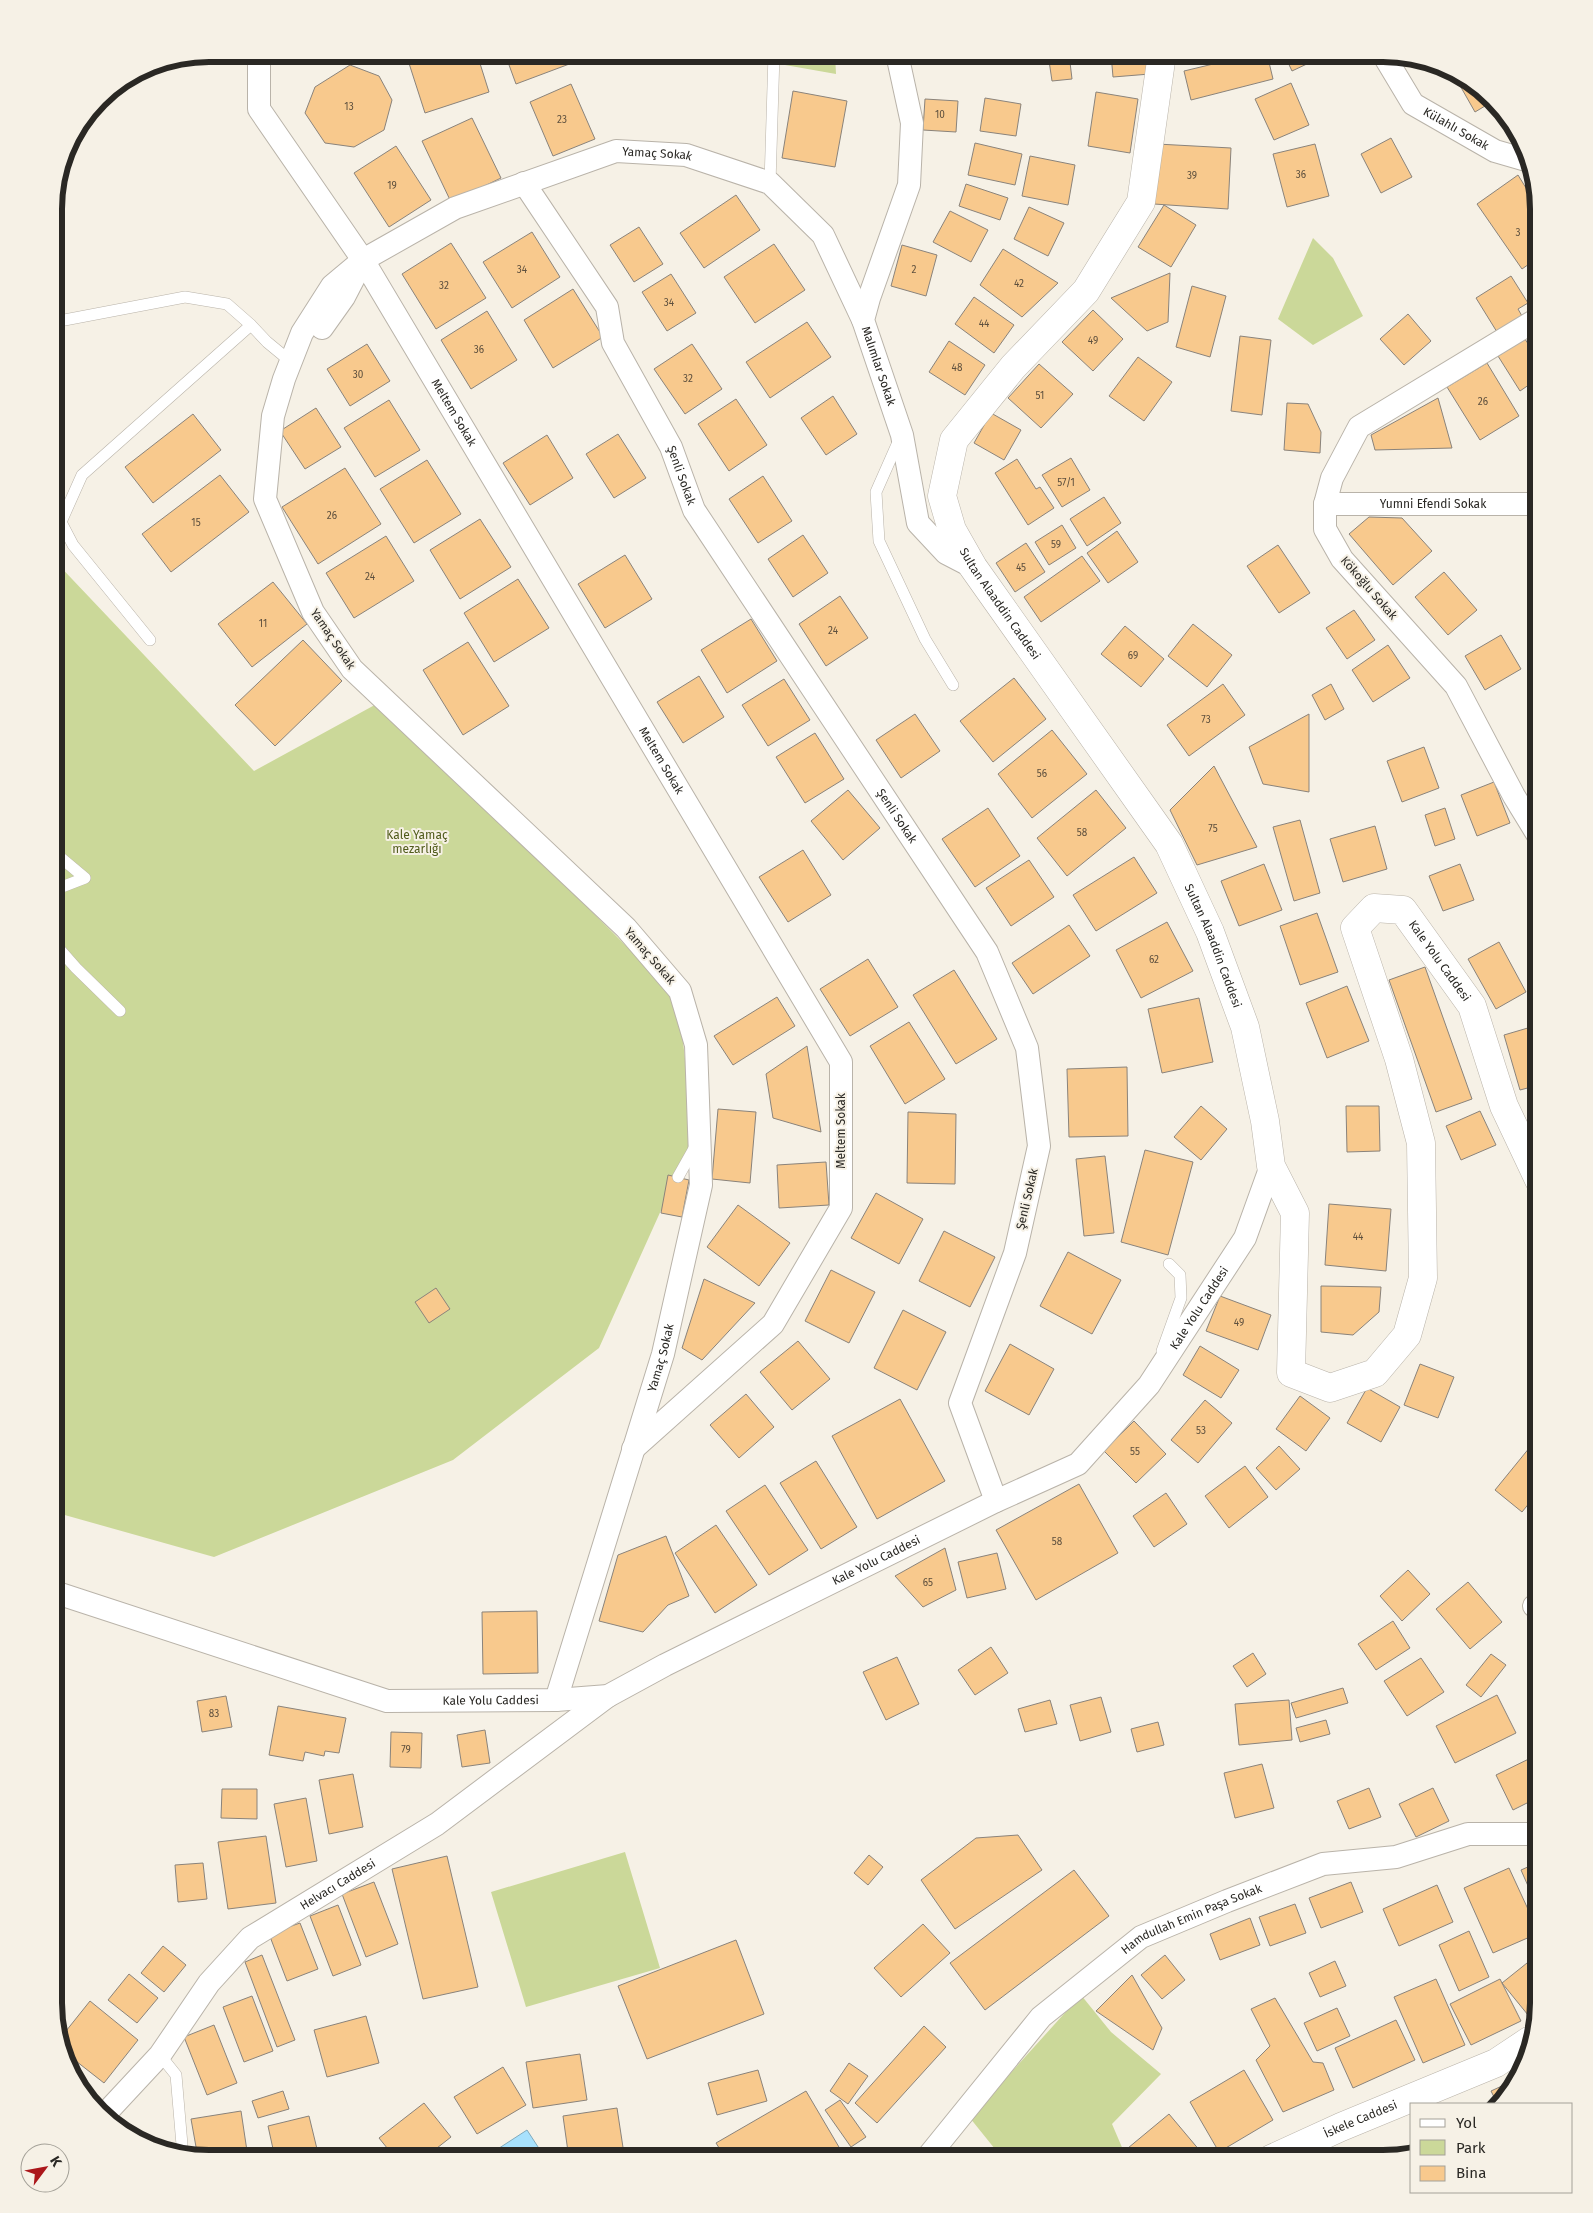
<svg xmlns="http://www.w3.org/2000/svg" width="1593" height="2213" viewBox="0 0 1593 2213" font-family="'Fira Sans',sans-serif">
  <rect width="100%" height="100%" fill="#f6f1e6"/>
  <path fill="#cbd899" d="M783,54H835L836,74L785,65Z
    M1313,238L1333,258L1363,316L1313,345L1278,319Z
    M54,560L254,771L382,701L678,998L694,1137L599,1348L453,1460L214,1557L54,1512Z
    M625,1852L660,1968L526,2007L491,1892Z
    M1081,1995L1111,2032L1161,2074L1112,2124L1127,2159H1003L970,2118Z"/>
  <path fill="#a8e1fd" stroke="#82aabc" d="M527,2130L542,2153L534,2159H493L490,2154Z"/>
  <path fill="#f8c98d" stroke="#8a837b" d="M406,54H477L489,92L425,113Z
    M505,54H586L588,57L516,84Z
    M1048,54H1069L1072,79L1052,81Z
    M1111,54H1148L1150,74L1113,77Z
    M1255,54H1267L1273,79L1191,100L1184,71Z
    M1284,54H1328L1292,71Z
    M350,65L379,76L392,100L384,130L354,147L325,143L305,113L315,87Z
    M1457,73L1462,75L1490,103L1475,112L1454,75Z
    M1291,83L1309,125L1274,140L1255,99Z
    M571,84L595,139L553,156L530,102Z
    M793,91L847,101L835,167L782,158Z
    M1096,92L1138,99L1130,153L1088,146Z
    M985,98L1021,104L1016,136L980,131Z
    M925,99L958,101L956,132L923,130Z
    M472,118L501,178L451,202L422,141Z
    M1391,138L1412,177L1381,193L1361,154Z
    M975,143L1022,154L1015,185L968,175Z
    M1157,144L1231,148L1228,209L1154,204Z
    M1315,144L1329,196L1287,207L1273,154Z
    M396,146L431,200L389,227L354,173Z
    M1030,156L1075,165L1068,205L1022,196Z
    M1518,175L1539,209V257L1522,269L1477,204Z
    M966,184L1008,198L1000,220L959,206Z
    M736,195L760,230L704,268L680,233Z
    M1164,205L1196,225L1171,267L1138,247Z
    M1029,207L1064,223L1048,256L1014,239Z
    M950,211L988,230L971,262L933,242Z
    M639,227L663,264L634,282L610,245Z
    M532,232L560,277L512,308L483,262Z
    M451,243L486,298L436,329L402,274Z
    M774,244L805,290L755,323L724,277Z
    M902,245L937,255L926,296L891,286Z
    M1003,249L1058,283L1022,317L980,285Z
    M1170,273L1168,322L1147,331L1111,298Z
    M671,274L696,313L667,331L642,292Z
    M1511,276L1528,303L1518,309L1522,316L1497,332L1476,298Z
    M1192,286L1226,296L1210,357L1176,347Z
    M573,289L603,337L553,368L524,320Z
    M974,297L1014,325L994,353L955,324Z
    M1093,310L1123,339L1093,371L1062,342Z
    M487,311L517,360L471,389L441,340Z
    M1408,314L1431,341L1404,365L1380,339Z
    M807,322L831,357L770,398L746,362Z
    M1240,336L1271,340L1262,415L1231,411Z
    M1525,339L1539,361V378L1520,391L1498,356Z
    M949,341L985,365L965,395L929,372Z
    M367,344L390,381L350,406L327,369Z
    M692,344L722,389L685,414L654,369Z
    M1138,357L1172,382L1144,421L1109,396Z
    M1487,363L1519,416L1480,440L1447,387Z
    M1039,364L1073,394L1041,428L1008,398Z
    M833,396L857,434L826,455L801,418Z
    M1438,398L1452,448L1375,450L1371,435Z
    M736,399L767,445L729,471L698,424Z
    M389,400L420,450L375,477L344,428Z
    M1287,403L1308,404L1321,432L1320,453L1284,450Z
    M316,408L341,447L305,469L280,431Z
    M991,413L1021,430L1004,460L974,443Z
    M193,414L221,450L153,503L125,467Z
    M618,434L646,478L614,498L586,454Z
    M547,435L573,478L530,505L503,463Z
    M1071,458L1090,490L1062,507L1042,475Z
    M1017,459L1036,489L1040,487L1054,508L1028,525L995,473Z
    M427,460L461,514L414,543L380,489Z
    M345,468L381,524L318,564L282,507Z
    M220,475L249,512L171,572L142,534Z
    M763,476L792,521L758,543L729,499Z
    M1104,497L1121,523L1087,546L1070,519Z
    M1369,517L1402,518L1432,551L1393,585L1349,534Z
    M480,519L511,567L460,599L430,550Z
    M1062,525L1076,548L1049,565L1035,542Z
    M1117,531L1138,562L1108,583L1087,553Z
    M803,535L828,573L793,597L768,559Z
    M386,536L414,581L354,618L326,573Z
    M1026,543L1045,572L1015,592L996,563Z
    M1278,545L1310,593L1279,613L1247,566Z
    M625,555L652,599L605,628L578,584Z
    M1082,556L1100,581L1041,622L1024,597Z
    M1444,572L1477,610L1448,635L1415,597Z
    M518,579L549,628L494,662L464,613Z
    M273,582L307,624L252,667L218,624Z
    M840,596L868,638L826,666L799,624Z
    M1354,610L1375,640L1347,659L1326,628Z
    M751,619L777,661L727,693L701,650Z
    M1193,624L1232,655L1207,687L1168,656Z
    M1125,626L1164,659L1141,687L1101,654Z
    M1501,635L1521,669L1485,690L1465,656Z
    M303,640L342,681L275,746L235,705Z
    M468,642L509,706L463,735L423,670Z
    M1388,645L1410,678L1373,702L1352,670Z
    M699,676L724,717L683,743L657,702Z
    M1014,678L1046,719L993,762L960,721Z
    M784,679L810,720L768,746L742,705Z
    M1223,684L1245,715L1189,756L1167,725Z
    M1331,684L1344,709L1325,720L1312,695Z
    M915,714L940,751L901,778L876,740Z
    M1309,714V792L1263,784L1249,747Z
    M1052,730L1087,774L1032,818L998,774Z
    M815,733L844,779L805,803L776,757Z
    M1424,747L1439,788L1402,802L1387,761Z
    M1214,766L1257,847L1197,865L1170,810Z
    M1494,782L1510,823L1477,836L1461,795Z
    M848,790L880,828L843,860L811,821Z
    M1096,790L1126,828L1067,876L1037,838Z
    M988,808L1020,856L975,887L942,839Z
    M1445,808L1455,839L1435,846L1425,815Z
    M1300,820L1320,893L1294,901L1273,827Z
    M1375,826L1387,869L1343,882L1330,839Z
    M803,850L831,895L788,922L759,877Z
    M1134,857L1157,893L1096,931L1073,895Z
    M1029,860L1054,897L1011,926L986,888Z
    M1264,864L1282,910L1239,926L1221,881Z
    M1460,864L1474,900L1443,911L1429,876Z
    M1317,913L1338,972L1300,985L1280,926Z
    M1167,922L1193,971L1141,998L1116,950Z
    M1069,925L1090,956L1033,994L1012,963Z
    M1499,942L1526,992L1496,1009L1468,959Z
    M868,959L898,1007L850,1036L820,989Z
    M1425,967L1472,1099L1436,1112L1389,980Z
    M954,970L997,1039L956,1064L913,995Z
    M1347,986L1369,1041L1327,1058L1306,1003Z
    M777,997L795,1026L733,1065L714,1036Z
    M1199,998L1213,1062L1162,1073L1148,1009Z
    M909,1022L945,1079L905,1104L870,1046Z
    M1538,1025L1539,1085L1520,1090L1504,1035Z
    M807,1046L821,1132L773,1118L766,1074Z
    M1127,1067L1128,1136L1069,1137L1067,1069Z
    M1201,1106L1227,1129L1201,1160L1174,1137Z
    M1346,1106H1379L1380,1151L1347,1152Z
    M718,1109L756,1112L750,1183L712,1179Z
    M1480,1111L1496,1145L1461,1160L1446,1126Z
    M908,1112L956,1114L955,1184L907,1183Z
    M1145,1150L1193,1162L1168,1255L1121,1242Z
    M1105,1156L1114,1233L1084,1236L1076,1159Z
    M826,1162L829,1205L779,1208L777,1165Z
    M668,1175L689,1180L682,1217L661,1213Z
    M876,1193L923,1219L899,1264L851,1238Z
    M1329,1204L1391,1209L1386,1271L1325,1265Z
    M738,1205L790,1243L759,1286L707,1247Z
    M944,1231L995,1257L970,1307L919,1281Z
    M1068,1252L1121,1280L1092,1334L1040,1306Z
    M831,1270L875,1292L849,1343L805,1321Z
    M704,1279L755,1303L702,1360L682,1348Z
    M1321,1286L1381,1287L1379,1312L1353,1335L1321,1332Z
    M436,1288L450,1309L429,1323L415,1302Z
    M1220,1296L1271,1315L1258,1350L1206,1331Z
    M903,1310L946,1332L917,1390L874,1368Z
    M798,1341L830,1379L792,1410L760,1372Z
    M1010,1344L1054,1369L1029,1415L985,1391Z
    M1200,1346L1239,1370L1221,1398L1183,1375Z
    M1420,1364L1454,1377L1438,1418L1404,1405Z
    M1367,1388L1400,1407L1381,1442L1347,1423Z
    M746,1394L774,1427L739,1458L710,1425Z
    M1300,1396L1330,1418L1306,1451L1276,1429Z
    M900,1399L945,1481L877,1519L832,1436Z
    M1205,1400L1232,1423L1198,1463L1171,1440Z
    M1134,1421L1166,1454L1136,1483L1104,1451Z
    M1539,1436V1491L1522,1512L1495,1490Z
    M1279,1446L1300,1469L1276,1490L1256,1468Z
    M816,1461L857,1527L821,1549L780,1483Z
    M1245,1466L1268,1497L1229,1528L1205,1496Z
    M1079,1484L1118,1553L1036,1600L996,1530Z
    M765,1485L808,1550L769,1575L726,1511Z
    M1166,1493L1187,1524L1154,1547L1133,1516Z
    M716,1525L757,1585L715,1613L675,1553Z
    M666,1536L689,1596L668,1605L643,1632L599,1621L618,1555Z
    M945,1548L956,1590L923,1607L895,1576Z
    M997,1553L1006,1589L967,1598L958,1562Z
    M1408,1570L1430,1594L1402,1621L1380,1596Z
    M1468,1582L1502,1622L1470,1649L1436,1609Z
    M537,1611L538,1673L483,1674L482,1612Z
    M1539,1617V1631L1532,1624Z
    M1393,1621L1410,1648L1376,1670L1358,1644Z
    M991,1647L1008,1673L975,1695L958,1670Z
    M1253,1653L1266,1674L1247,1687L1233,1666Z
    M1491,1654L1506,1665L1481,1697L1466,1685Z
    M897,1657L919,1704L886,1720L863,1672Z
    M1421,1658L1444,1692L1407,1716L1384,1681Z
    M1343,1688L1348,1703L1296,1718L1291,1703Z
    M1497,1695L1516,1733L1455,1763L1436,1726Z
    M226,1696L232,1727L202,1732L197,1701Z
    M1101,1697L1111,1732L1080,1741L1070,1705Z
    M1050,1700L1057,1724L1025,1732L1018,1709Z
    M1289,1700L1292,1740L1239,1745L1235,1704Z
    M278,1706L346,1718L339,1753L325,1751L324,1756L305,1752L303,1761L269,1755Z
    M1326,1720L1330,1734L1300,1742L1296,1728Z
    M1158,1722L1164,1745L1137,1752L1131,1729Z
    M485,1730L490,1763L462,1767L457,1735Z
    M391,1732L422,1733L421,1768L390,1767Z
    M1539,1754V1797L1513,1810L1496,1775Z
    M1262,1764L1274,1808L1235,1818L1224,1773Z
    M353,1774L363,1827L329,1834L319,1780Z
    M1369,1788L1381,1817L1349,1829L1337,1801Z
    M1433,1788L1449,1821L1416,1837L1399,1804Z
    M222,1789H257V1819L221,1818Z
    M306,1798L317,1861L286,1867L274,1804Z
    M1018,1835L1042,1870L955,1929L921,1880L976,1838Z
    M266,1836L276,1903L228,1909L218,1842Z
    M869,1855L883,1867L868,1885L854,1873Z
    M447,1856L478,1987L423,1999L392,1869Z
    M1539,1862V1911L1521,1870Z
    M203,1863L207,1899L178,1902L175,1865Z
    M1509,1868L1539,1933L1493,1953L1464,1888Z
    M1074,1870L1109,1916L985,2010L950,1963Z
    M374,1882L398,1944L366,1957L342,1894Z
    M1351,1882L1363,1912L1321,1928L1309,1898Z
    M1437,1885L1453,1922L1399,1946L1383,1909Z
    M1295,1904L1306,1933L1270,1946L1259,1917Z
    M338,1905L361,1965L333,1976L310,1916Z
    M1250,1918L1260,1945L1220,1960L1210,1934Z
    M300,1923L318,1969L287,1981L269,1934Z
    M923,1924L950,1953L901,1997L874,1968Z
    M1469,1931L1489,1977L1459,1991L1439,1945Z
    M736,1940L764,2014L647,2059L618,1986Z
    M163,1946L186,1965L164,1992L141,1973Z
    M262,1955L295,2040L277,2047L245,1962Z
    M1165,1955L1185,1980L1162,1999L1141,1975Z
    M1335,1961L1346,1986L1320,1997L1309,1973Z
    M1527,1963L1539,1979V2007L1528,2015L1502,1983Z
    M129,1974L158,1998L137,2023L108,2000Z
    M1132,1975L1162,2028L1153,2050L1096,2011Z
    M1436,1979L1465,2045L1423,2063L1394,1997Z
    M1500,1979L1521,2021L1471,2045L1450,2004Z
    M252,1996L273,2051L244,2062L223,2007Z
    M1275,1998L1313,2062L1323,2063L1334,2090L1283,2112L1256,2060L1270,2046L1251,2009Z
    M90,2001L138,2040L104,2083L67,2054L62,2036Z
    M1337,2008L1350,2036L1317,2051L1304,2023Z
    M366,2016L379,2063L327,2077L314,2030Z
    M1396,2020L1415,2060L1353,2088L1335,2048Z
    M214,2025L237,2083L207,2095L184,2037Z
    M924,2026L946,2047L877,2123L855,2103Z
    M580,2054L587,2100L533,2108L526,2062Z
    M849,2063L868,2076L848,2104L830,2091Z
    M503,2067L526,2105L477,2134L454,2097Z
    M758,2070L767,2101L717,2115L708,2083Z
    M1244,2070L1273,2120L1219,2152L1190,2102Z
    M1519,2078L1518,2082L1497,2103L1491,2091Z
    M283,2091L289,2109L258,2118L252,2101Z
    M806,2091L846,2159H726L716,2143Z
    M840,2100L866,2137L851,2147L825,2110Z
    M424,2103L451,2137L423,2159H396L379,2138Z
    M617,2108L624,2154L591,2159H569L563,2116Z
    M241,2111L247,2151L198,2158L191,2119Z
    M1169,2114L1206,2158L1205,2159H1138L1128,2148Z
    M309,2116L317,2149L275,2158L268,2126Z"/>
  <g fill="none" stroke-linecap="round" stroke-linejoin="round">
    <defs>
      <path id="service" d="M770,183L774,54
        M54,322L185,297L227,304L251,325L267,342L290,361
        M899,440L876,492L879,541L925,639L953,685
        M150,640L73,545L61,522L82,475L251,325
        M54,890L85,878L54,852
        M54,943L76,968L120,1011
        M678,1177L696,1145
        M1162,1351L1181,1298L1180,1275L1169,1264
        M160,2055L176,2075L182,2145"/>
      <g id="minor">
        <path id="s1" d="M259,54V109L363,260L841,1062V1208L773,1324L633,1449"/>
        <path id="s2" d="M897,54L912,123L909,185L869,298L863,320L902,435L918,523L946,553L973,567"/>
        <path id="s3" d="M1383,54L1413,104L1495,151L1526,160"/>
        <path id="s4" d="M524,183L607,307L613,343L671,447L694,510L987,952L1027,1048L1039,1146L1015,1253L960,1403L996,1501"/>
        <path d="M322,328L344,297L359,268"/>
        <path id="s5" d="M1325,504H1539"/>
        <path d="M1539,837L1514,796L1456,686L1342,559L1325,529V504L1332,478L1359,427L1539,318"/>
        <path id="s6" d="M54,1592L387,1701L556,1700L608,1696L665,1665L996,1501L1078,1464L1149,1385L1245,1238L1271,1166"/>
        <path d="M1534,1606L1539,1602"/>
        <path id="s7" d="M556,1700L663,1354L701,1185L696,1045L680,991L626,928L352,669L313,612L265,499L273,416L284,379L302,333L332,286L363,260L455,208L616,151L686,155L770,183L823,235L863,320"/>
        <path id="s8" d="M106,2113L160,2055L209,1983L250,1938L437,1824L608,1696"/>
        <path id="s9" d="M926,2159L1041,2017L1141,1937L1227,1901L1323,1864L1396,1857L1468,1834H1532L1539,1831"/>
      </g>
      <g id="tertiary">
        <path id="s10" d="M1162,54L1141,202L1086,291L1013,367L954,440L942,496L952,530L973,567L1169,844L1210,932L1245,1027L1265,1121L1271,1166L1295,1213L1291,1373L1330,1388L1375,1373L1407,1335L1423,1278L1421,1143L1399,1059L1355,928L1374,908L1403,910L1472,1006L1504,1106L1539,1180"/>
        <path id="s11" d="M1271,2159L1341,2127L1496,2063L1529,2041"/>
      </g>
    </defs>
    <use href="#service" stroke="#b9b3a9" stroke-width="12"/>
    <use href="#minor" stroke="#b9b3a9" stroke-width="24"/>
    <use href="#tertiary" stroke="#b9b3a9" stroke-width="29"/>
    <use href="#service" stroke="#fff" stroke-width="11"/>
    <use href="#minor" stroke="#fff" stroke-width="22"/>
    <use href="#tertiary" stroke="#fff" stroke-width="28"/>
  </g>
  <g text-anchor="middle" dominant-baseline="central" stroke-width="4" stroke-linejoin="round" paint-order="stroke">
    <g font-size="10" fill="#5e503e">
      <text x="349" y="107">13</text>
      <text x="940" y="115">10</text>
      <text x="562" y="120">23</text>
      <text x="1301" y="175">36</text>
      <text x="1192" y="176">39</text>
      <text x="392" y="186">19</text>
      <text x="1518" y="233">3</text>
      <text x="522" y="270">34</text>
      <text x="914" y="270">2</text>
      <text x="1019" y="284">42</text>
      <text x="444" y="286">32</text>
      <text x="669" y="303">34</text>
      <text x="984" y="324">44</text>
      <text x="1093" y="341">49</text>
      <text x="479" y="350">36</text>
      <text x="957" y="368">48</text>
      <text x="358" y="375">30</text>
      <text x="688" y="379">32</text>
      <text x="1040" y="396">51</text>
      <text x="1483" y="402">26</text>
      <text x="1066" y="483">57/1</text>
      <text x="332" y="516">26</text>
      <text x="196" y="523">15</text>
      <text x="1056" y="545">59</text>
      <text x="1021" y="568">45</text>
      <text x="370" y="577">24</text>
      <text x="263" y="624">11</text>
      <text x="833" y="631">24</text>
      <text x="1133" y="656">69</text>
      <text x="1206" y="720">73</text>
      <text x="1042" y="774">56</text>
      <text x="1213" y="829">75</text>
      <text x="1082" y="833">58</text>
      <text x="1154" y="960">62</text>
      <text x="1358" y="1237">44</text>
      <text x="1239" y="1323">49</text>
      <text x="1201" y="1431">53</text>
      <text x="1135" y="1452">55</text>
      <text x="1057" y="1542">58</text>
      <text x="928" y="1583">65</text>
      <text x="214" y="1714">83</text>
      <text x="406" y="1750">79</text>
    </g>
    <g font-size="12" fill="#2a2824" stroke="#f6f1e6">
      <text stroke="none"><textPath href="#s3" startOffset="108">Külahlı Sokak</textPath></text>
      <text stroke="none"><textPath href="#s7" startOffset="1969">Yamaç Sokak</textPath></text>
      <text stroke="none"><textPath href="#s2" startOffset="324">Malımlar Sokak</textPath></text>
      <text stroke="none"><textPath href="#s1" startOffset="416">Meltem Sokak</textPath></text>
      <text stroke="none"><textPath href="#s4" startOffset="335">Şenli Sokak</textPath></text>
      <text stroke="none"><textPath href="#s5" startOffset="108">Yumni Efendi Sokak</textPath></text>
      <text transform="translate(1369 588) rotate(49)">Kökoğlu Sokak</text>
      <text stroke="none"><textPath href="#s10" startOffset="634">Sultan Alaaddin Caddesi</textPath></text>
      <text transform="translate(333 639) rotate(56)">Yamaç Sokak</text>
      <text stroke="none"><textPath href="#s1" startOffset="821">Meltem Sokak</textPath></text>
      <text stroke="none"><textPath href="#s4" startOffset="739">Şenli Sokak</textPath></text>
      <text stroke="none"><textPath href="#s10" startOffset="1039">Sultan Alaaddin Caddesi</textPath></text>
      <text transform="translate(650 956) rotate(49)">Yamaç Sokak</text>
      <text stroke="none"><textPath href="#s10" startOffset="2158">Kale Yolu Caddesi</textPath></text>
      <text transform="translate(841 1131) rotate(-90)">Meltem Sokak</text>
      <text transform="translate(1027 1199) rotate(-77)">Şenli Sokak</text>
      <text stroke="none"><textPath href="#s6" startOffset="1294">Kale Yolu Caddesi</textPath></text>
      <text stroke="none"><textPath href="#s7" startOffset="358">Yamaç Sokak</textPath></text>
      <text stroke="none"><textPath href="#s6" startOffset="872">Kale Yolu Caddesi</textPath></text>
      <text stroke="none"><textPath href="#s6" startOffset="454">Kale Yolu Caddesi</textPath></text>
      <text stroke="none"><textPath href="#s8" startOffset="330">Helvacı Caddesi</textPath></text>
      <text stroke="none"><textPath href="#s9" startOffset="364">Hamdullah Emin Paşa Sokak</textPath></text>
      <text stroke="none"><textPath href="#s11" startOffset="98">İskele Caddesi</textPath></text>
    </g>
    <g font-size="12" fill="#505b1b" stroke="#f6f1e6">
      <text x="417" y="835">Kale Yamaç<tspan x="417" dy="14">mezarlığı</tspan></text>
    </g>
  </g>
  <path d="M0 0H1593V2213H0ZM209 62H1383A147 147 0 0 1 1530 209V2003A147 147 0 0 1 1383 2150H209A147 147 0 0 1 62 2003V209A147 147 0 0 1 209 62Z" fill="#f6f1e6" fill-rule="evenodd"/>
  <path fill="none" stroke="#2a2824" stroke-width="6" d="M209 62H1383A147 147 0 0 1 1530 209V2003A147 147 0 0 1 1383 2150H209A147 147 0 0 1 62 2003V209A147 147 0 0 1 209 62Z"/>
  <rect x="1410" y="2103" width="162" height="90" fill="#f6f1e6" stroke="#a4a198"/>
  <rect x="1420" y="2119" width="25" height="8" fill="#ffffff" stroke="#a4a198"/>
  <text x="1456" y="2128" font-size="15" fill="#2a2824">Yol</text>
  <rect x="1420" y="2140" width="25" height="15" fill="#cbd899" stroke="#a4a198"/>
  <text x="1456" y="2153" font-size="15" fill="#2a2824">Park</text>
  <rect x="1420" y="2166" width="25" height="15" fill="#f8c98d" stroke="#a4a198"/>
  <text x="1456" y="2178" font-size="15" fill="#2a2824">Bina</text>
  <g transform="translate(45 2168) rotate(58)"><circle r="24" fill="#f6f1e6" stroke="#a4a198"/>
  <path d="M0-4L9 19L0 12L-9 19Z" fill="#ab171b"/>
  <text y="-8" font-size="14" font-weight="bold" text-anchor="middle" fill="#2a2824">K</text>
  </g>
</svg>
